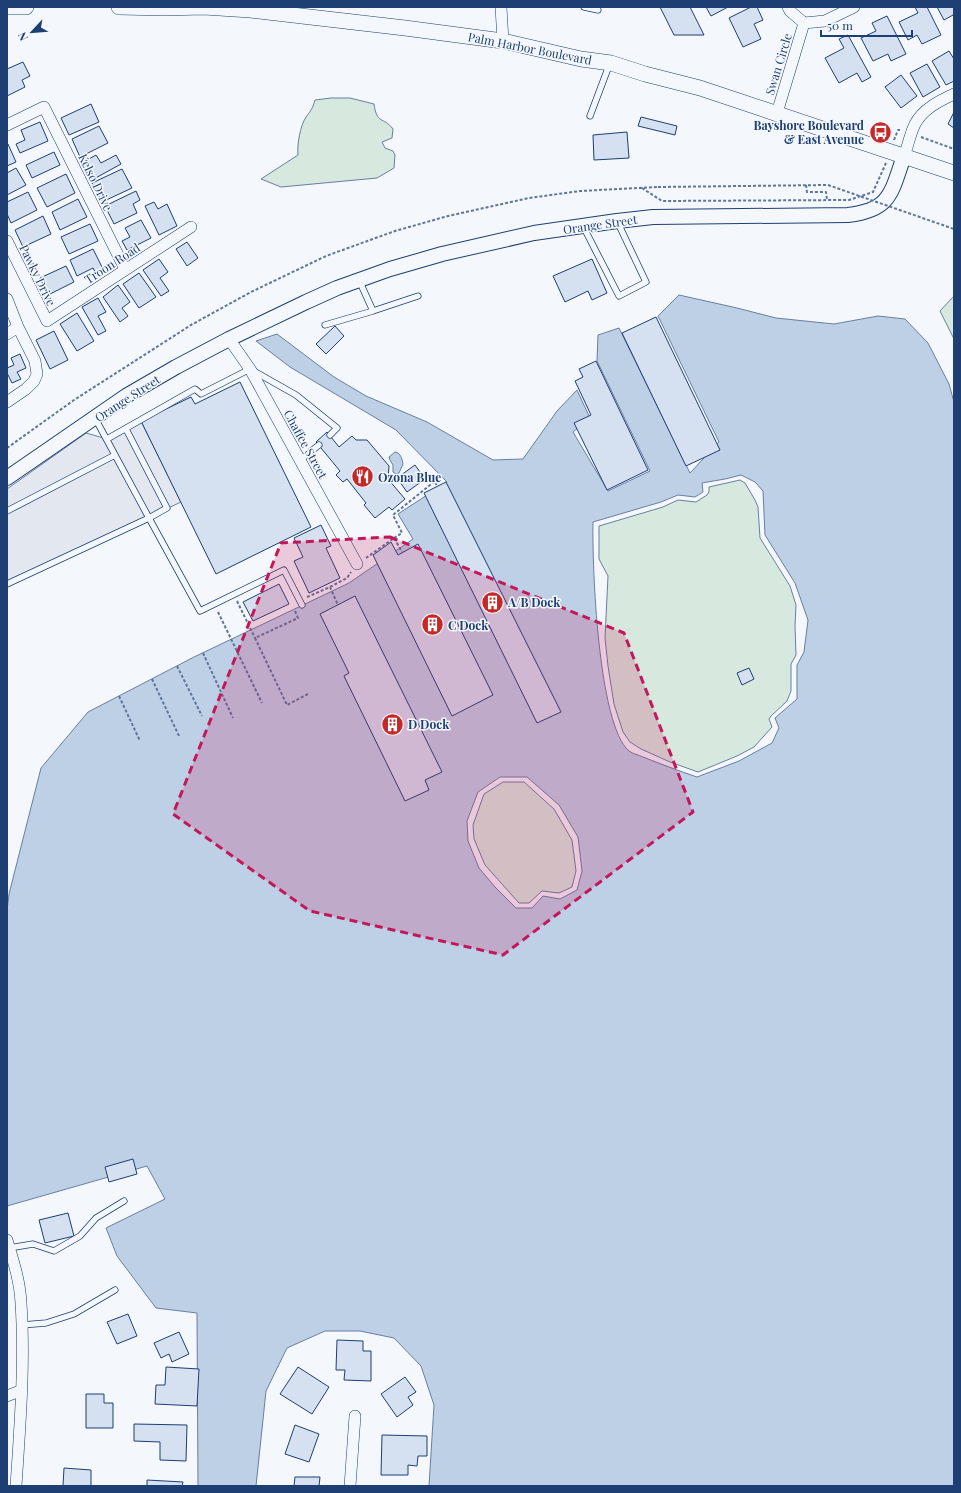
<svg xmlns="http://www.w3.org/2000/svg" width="961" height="1493" viewBox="0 0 961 1493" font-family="'Playfair Display',serif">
  <rect width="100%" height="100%" fill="#f4f7fb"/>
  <path fill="#d7e8df" stroke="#687fa3" d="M331,98H350L374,104C377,125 383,116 393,129L392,138L382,142L385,148L393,151L395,155L394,168L377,178L281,187L261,179L298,155C297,145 300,126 306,117C311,110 312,110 315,100Z
    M954,296V339L940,311Z
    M740,480L745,483L755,500L758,507L760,538L790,586L796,605L795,626L796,655L791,664V691L787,701L771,716L769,719L772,727L754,747L737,756L698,772L670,762L641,749L630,742L623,732L614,704L608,666L605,638L608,576L599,559V526L663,507L678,500L696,502L707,495L709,492V487Z
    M503,782H524L554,809L572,840L576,871L572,887L559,893L542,891L529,903H519L485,865L474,839L473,825L484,794Z"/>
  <path fill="#e3e8f0" stroke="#687fa3" d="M141,421L181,502L7,584V489L86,433L107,439Z"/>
  <path fill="#bed0e5" stroke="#687fa3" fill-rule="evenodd" d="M679,295L737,308L776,318L834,324L878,316L905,319L928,343L949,384L954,402V1486H429L434,1405L421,1366L394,1338L360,1331H325L287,1348L266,1391L256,1486H198L197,1313L156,1308L117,1256L106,1228L165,1199L147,1166L7,1206V910L9,894L41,768L88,712L194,657L349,583L413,539L398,514L447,482L396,430L290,367L256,341L277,334L334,377L366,396L427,422L493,460L523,459L557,411L577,390L590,418L573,432L608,491L650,471L597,361L598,335L619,328L690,473L719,442L658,316ZM741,475L755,482L763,491L765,535L795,583L808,620L804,652L797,665V699L775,718L779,728L772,743L739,761L697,777C679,771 661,764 643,757C639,755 633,754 629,751C598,725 592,565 593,522L661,502L678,495L695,497L703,492L702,483L725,479ZM500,777H527L559,805L578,837L582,871L577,890L560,899L543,896L532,908H516L495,887L479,868L468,841L467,821L478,792Z
    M395,452C401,453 402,459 403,464L399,473L396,474L393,472V465L390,460L389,457Z"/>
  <path fill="#d5e0f0" stroke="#1d3f73" d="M660,7H690L704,35H674Z
    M706,7H728L711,16Z
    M751,7H757L763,20L754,24L761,39L743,47L729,18Z
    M915,7H927L941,35L922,44L917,35L908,40L899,22L918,13Z
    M937,7H954V17L953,15L944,20Z
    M887,16L906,54L891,61L888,54L873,61L861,38L876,31L872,23Z
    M848,35L871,77L862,82L857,73L839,83L825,58L844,48L839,39Z
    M949,51L954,59V81L946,85L932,61Z
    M23,62L30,76L22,80L25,87L7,96V69Z
    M927,64L940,87L923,97L910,73Z
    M901,75L917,96L901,108L885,87Z
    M91,104L99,122L69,135L61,118Z
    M954,112V128L948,124Z
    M641,117L677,126L675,135L638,126Z
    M40,122L48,141L20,153L16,144L25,140L21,130Z
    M99,126L108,143L80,157L72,139Z
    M627,132L629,158L594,160L593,135Z
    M8,144L16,162L7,166V145Z
    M54,152L60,165L32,178L26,165Z
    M96,155L101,163L116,155L121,164L92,180L82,163Z
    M16,168L26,185L7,195V173Z
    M122,169L132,188L102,202L92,183Z
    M66,174L75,193L47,207L37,188Z
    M136,191L140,200L133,204L137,213L114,224L105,206Z
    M28,192L37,210L11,223L7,214V202Z
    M78,199L87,217L60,230L52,212Z
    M154,202L158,209L167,204L177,226L159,235L145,206Z
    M43,216L51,234L23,247L15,230Z
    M141,220L151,238L127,250L122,241L130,237L125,228Z
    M90,224L98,241L69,254L61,237Z
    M187,242L198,258L187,266L176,249Z
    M93,249L105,273L97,276L93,268L77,276L70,260Z
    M159,259L168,272L160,278L169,291L161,296L143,270Z
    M592,259L607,293L592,300L588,291L565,302L553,276Z
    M66,266L74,282L48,295L40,278Z
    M139,273L156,297L139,308L123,284Z
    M118,285L130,302L122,308L128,316L120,322L103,297Z
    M98,298L106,312L98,316L106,331L98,335L82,307Z
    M77,313L94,341L77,351L60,324Z
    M656,317L720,450L686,466L622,333Z
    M335,326L344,336L326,354L316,344Z
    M54,331L68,360L50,369L36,340Z
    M20,354L26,368L17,372L21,379L12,383L7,373V368L14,365L11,358Z
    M596,361L648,470L607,490L574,423L591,415L575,381L583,377L579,369Z
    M240,382L311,527L216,574L141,421L191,397L195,404Z
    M327,432L339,447L352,436L356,440H367L389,466L388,479L405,499L392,510L389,507L375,518L364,505L366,503L347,479L343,482L336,475L340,471L316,442Z
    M415,465L425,479L407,492L397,478Z
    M446,482L561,712L537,723L424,493Z
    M321,525L331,546L326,548L340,578L309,593L294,561L303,557L294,538Z
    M391,542L398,555L418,544L493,695L452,716L373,555Z
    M279,584L289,604L253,621L243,602Z
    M355,596L442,772L425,780L429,790L405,801L344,676L349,673L320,614Z
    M749,668L754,679L742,685L737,673Z
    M133,1159L137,1174L109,1182L105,1167Z
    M68,1213L74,1236L45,1243L39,1220Z
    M128,1314L137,1336L117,1344L107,1322Z
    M179,1332L189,1354L172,1362L169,1354L161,1358L154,1343Z
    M337,1340L363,1341V1351H371V1381L344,1380L345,1370H336Z
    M166,1367L199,1369L197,1406L155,1404L156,1385H165Z
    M298,1367L329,1387L312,1414L280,1394Z
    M405,1377L416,1392L408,1397L413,1405L397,1417L381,1394Z
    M86,1394H104V1403H113V1428H86Z
    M134,1424L187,1425L186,1461L160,1460V1442L134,1441Z
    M295,1425L319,1434L309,1462L285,1454Z
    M382,1435L427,1436V1456H418L417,1466L408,1465V1475H381Z
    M64,1468L91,1470V1486H63Z
    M295,1477H320L319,1486H294Z
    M147,1480L183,1482L182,1486H147Z"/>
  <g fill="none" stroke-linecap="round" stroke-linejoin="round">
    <defs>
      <path id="service" d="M584,7L598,10
        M590,116L610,63
        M583,226L619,296L646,282L617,221
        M373,311L418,296
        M325,325L373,311L359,280
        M126,429L167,508L149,518L200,611L284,570L302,605
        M107,439L195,389L201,394L250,369L296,395L337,428L330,435
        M300,460L319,445
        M7,511L115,455
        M7,584L149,518L95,418
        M9,1248L33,1244L54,1251L80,1236L96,1218L124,1201
        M22,1325L46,1323L74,1314L115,1290"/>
      <path id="minor" d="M501,7L503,41
        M788,7L790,11L804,23L825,21L854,7
        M777,113L804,23
        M7,125L44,107L125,269
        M904,156C908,146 910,134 915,124C923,109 939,101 954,94
        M7,241L47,321L191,227
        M7,299L18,327L35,361L37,374L34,381L26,389L7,402
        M7,334L18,327
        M229,339L250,369L357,564
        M7,1240C13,1260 20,1281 21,1303C25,1363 20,1426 16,1486
        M7,1396L22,1390
        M350,1486L355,1416"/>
      <path id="tertiary" d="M7,478L126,396L176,367L229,339L306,302L337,288L390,269L442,254L534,233L617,221L653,217L848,215C891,210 891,193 904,156"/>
      <path id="secondary" d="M7,7H26
        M119,7L164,8L204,7L250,10L405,28L503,41L581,59L611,63L645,74L700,88L954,173"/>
    </defs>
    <use href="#service" stroke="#1d3f73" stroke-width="7"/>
    <use href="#minor" stroke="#1d3f73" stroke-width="12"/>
    <use href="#tertiary" stroke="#1d3f73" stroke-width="16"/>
    <use href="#secondary" stroke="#1d3f73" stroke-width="16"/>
    <path stroke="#5e769c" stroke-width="2" stroke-dasharray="3 2" stroke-linecap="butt" d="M921,137L954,149
      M894,140L898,130H900
      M806,185L807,192H826L827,200
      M642,188L662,201L849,200L873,192L886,163
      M7,448L74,400L191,325L251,292L326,256L395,231L448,216L529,198L580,191L658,187
      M394,538L402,533L393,515L435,481L437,487
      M366,558L394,538L402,552
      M330,587L347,578L351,572
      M307,597L330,587L338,605
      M237,601L255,638
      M295,611L298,618L255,638L287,705L308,694
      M218,612L262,703
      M203,653L233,718
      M177,666L202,716
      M152,679L179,736
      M119,696L140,741"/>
    <use href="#service" stroke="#f4f7fb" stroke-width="5.5"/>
    <use href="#minor" stroke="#f4f7fb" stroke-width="11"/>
    <use href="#tertiary" stroke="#f4f7fb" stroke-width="14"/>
    <use href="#secondary" stroke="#f4f7fb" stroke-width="15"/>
    <path stroke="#5e769c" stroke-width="2" stroke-dasharray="3 2" stroke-linecap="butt" d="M658,187L828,185L954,229"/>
  </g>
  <path fill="#c2185b" fill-opacity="0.2" stroke="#c2185b" stroke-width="3" stroke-dasharray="8 5" stroke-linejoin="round" d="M390,537L624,633L693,812L503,955L310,911L173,814L281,543Z"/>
  <defs>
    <symbol id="bus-disc" viewBox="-11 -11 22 22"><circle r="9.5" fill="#c62828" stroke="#f4f7fb"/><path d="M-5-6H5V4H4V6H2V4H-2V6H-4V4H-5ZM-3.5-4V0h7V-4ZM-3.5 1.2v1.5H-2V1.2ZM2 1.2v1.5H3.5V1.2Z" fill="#fff"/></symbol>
    <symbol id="restaurant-disc" viewBox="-11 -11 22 22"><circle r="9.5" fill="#c62828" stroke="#f4f7fb"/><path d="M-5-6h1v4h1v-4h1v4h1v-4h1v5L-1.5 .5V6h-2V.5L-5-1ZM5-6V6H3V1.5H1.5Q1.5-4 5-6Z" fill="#fff"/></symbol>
    <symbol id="building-disc" viewBox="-11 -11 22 22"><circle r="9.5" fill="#c62828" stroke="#f4f7fb"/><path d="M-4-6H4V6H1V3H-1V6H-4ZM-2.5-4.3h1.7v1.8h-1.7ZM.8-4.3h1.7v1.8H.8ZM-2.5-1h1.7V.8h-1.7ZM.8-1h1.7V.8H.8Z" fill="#fff"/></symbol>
  </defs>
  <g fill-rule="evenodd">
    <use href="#bus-disc" x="868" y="120" width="25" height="25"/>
    <use href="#restaurant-disc" x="350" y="464" width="25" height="25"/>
    <use href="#building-disc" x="480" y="590" width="25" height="25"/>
    <use href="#building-disc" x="420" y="612" width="25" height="25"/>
    <use href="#building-disc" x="380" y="712" width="25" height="25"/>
  </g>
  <g text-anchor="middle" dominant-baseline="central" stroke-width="3" stroke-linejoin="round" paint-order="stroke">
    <g font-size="12" fill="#1d3f73" stroke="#f4f7fb">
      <text transform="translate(530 48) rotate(11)">Palm Harbor Boulevard</text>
      <text transform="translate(778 64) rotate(-73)">Swan Circle</text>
      <text transform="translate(96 182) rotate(64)">Kelso Drive</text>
      <text transform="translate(600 224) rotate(-8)">Orange Street</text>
      <text transform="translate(112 263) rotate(-33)">Troon Road</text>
      <text transform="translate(38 275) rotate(64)">Pawky Drive</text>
      <text transform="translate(127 398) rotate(-33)">Orange Street</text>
      <text transform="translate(306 444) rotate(61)">Chaffee Street</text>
    </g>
    <g font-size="12" font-weight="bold" fill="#1d3f73" stroke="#f4f7fb" text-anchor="start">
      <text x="864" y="125" text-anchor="end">Bayshore Boulevard<tspan x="864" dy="14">&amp; East Avenue</tspan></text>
      <text x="378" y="477">Ozona Blue</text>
      <text x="508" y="602">A/B Dock</text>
      <text x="448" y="625">C Dock</text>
      <text x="408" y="724">D Dock</text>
    </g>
  </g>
  <rect width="961" height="1493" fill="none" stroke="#1d3f73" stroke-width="16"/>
  <g transform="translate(32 32) rotate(244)" stroke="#f4f7fb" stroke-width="3" paint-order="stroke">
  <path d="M0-3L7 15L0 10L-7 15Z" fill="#1d3f73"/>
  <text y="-6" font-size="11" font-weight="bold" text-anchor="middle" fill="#1d3f73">N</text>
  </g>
  <path d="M821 30v6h91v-6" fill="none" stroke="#1d3f73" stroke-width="2"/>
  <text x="827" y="30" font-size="12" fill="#1d3f73" stroke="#f4f7fb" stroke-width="3" paint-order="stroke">50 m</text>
</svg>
